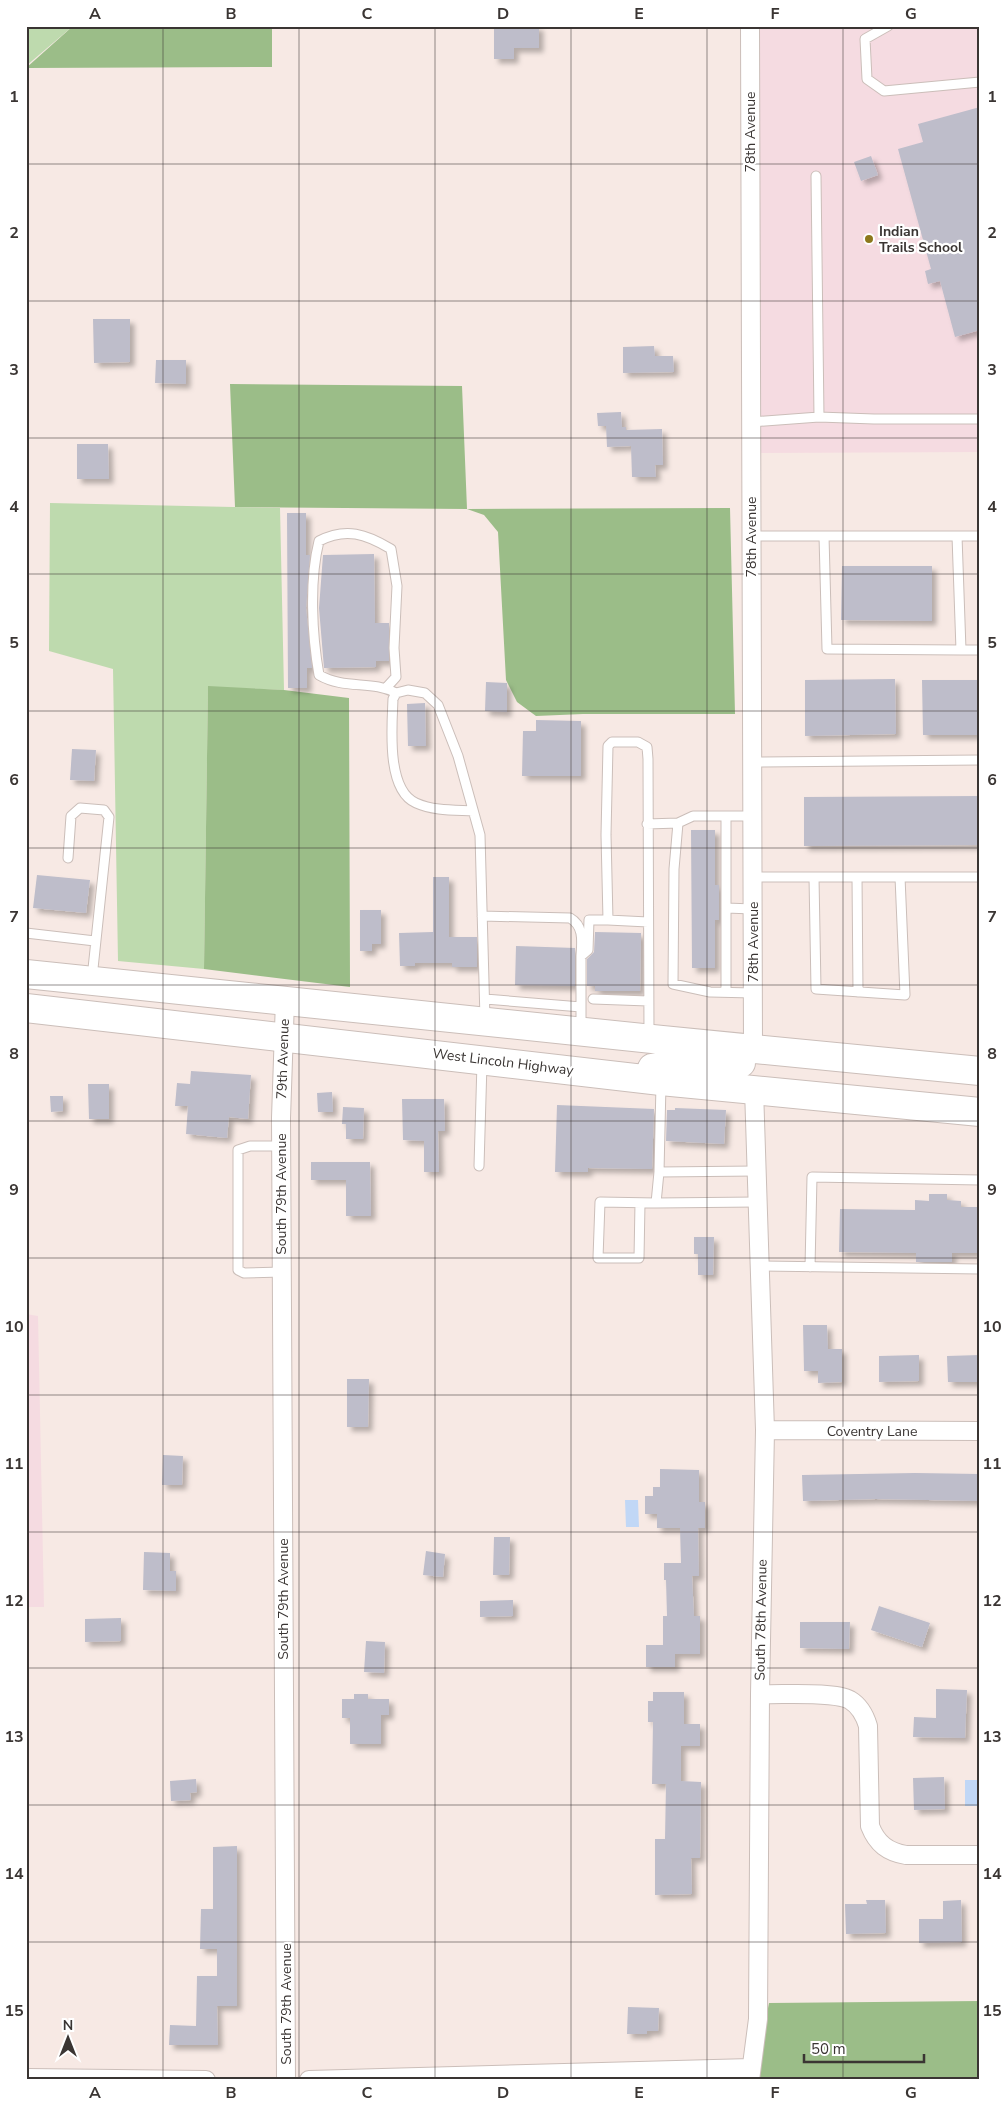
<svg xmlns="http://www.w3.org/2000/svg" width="1006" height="2106" viewBox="0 0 1006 2106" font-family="'Nunito Sans',sans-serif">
  <defs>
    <filter id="shadow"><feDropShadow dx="4.5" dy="4.5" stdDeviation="2.5" flood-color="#0004"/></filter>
  </defs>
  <rect width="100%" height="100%" fill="#f7e9e4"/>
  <path fill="#f5dbe1" d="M759,26H980V452L759,453Z
    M26,1314L38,1316L44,1607H26Z"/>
  <path fill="#bedaae" d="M26,26H73L26,66Z
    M50,503L280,508L284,690L208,687L204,969L118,961L113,669L49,651Z"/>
  <path fill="#9bbd88" d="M73,26H272V67L26,68Z
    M230,384L462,386L467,509L730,508L735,714H583L536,716L517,702L506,680L498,532L484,515L467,509L235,507Z
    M208,686L284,690L349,698L350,987L204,969Z
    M980,2001V2080H754L769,2003Z"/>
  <path fill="#c1d7f6" d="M625,1500H638L639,1527H626Z
    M965,1780H978V1806H965Z"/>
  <path fill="#bebdca" filter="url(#shadow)" d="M494,26H539V48H514V59H494Z
    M980,107V330L955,337L940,281L928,284L925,271L931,269L898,149L923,142L918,124Z
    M871,156L878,175L861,181L854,162Z
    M93,319H130V362L94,363Z
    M654,346L655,356H673L674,372L623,373V347Z
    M156,360H186V384L155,383Z
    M621,412L622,427H626V430L662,429L663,465H655L656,477H632L631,446L607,447L606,426H598L597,413Z
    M77,444H108L109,479H77Z
    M287,513H306V555H310L306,608L312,668H307V688H288Z
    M374,554L375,623H389V661H376V667L324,668L319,608L323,555Z
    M842,566H932V621L841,620Z
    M895,679L896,734L805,736V680Z
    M922,680H980V735H923Z
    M486,682L507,683V712L485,711Z
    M425,703L426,746H408L407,704Z
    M536,720L581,721V776H522L523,731H536Z
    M72,749L96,750L94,781L70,780Z
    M980,796V845L804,846V797Z
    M691,830H715V885H719V920H715V968H692Z
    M37,875L90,880L86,913L33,908Z
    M433,877H449V937H477V967H452V963H415V966H400L399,933L433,932Z
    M360,910H381V944H372V951H360Z
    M595,932L641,933L640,991H595V986H587V959L594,952Z
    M516,946L575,948V986L515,985Z
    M191,1071L251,1075L248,1119L229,1117L227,1138L186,1134L188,1106H175L177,1083L190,1084Z
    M88,1084H109V1119H89Z
    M332,1092L333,1112H318L317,1093Z
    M50,1096H63V1111L51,1112Z
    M402,1099H444L445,1131H438L439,1172H424V1141L403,1140Z
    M557,1105L654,1109L652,1169L588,1168V1172H555Z
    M343,1107L364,1108L363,1139H346V1124H342Z
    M675,1108L726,1110L724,1144L666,1141L667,1110H675Z
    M311,1162H370L371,1216H346V1180H311Z
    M929,1194H947V1200L961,1201V1207H980V1253H952V1262H916V1253L839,1252L840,1209L915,1210V1200L929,1201Z
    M694,1237H714L713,1275H698V1254H694Z
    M803,1325H827L828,1349H842V1382L818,1383V1371H804Z
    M919,1355V1381L879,1382V1356Z
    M980,1355V1382H948L947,1356Z
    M347,1379H369L368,1427H347Z
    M163,1455L183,1456L182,1485H162Z
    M660,1469L699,1470V1502H705V1528H698L699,1576H692L694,1616H700V1654H675V1667H646V1645H663V1616H667L666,1580H664V1563H681L680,1528H657V1514H645V1496H653V1487H660Z
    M915,1473L980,1474V1501L876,1499L803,1501L802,1475Z
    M494,1537H510L509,1575H493Z
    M426,1551L445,1554L443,1577L423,1575Z
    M144,1552L170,1553V1571H176V1591L143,1590Z
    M513,1600V1616L480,1617V1601Z
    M879,1606L930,1623L922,1647L871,1630Z
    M121,1618V1641L85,1642V1619Z
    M800,1622H850L849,1649L800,1648Z
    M366,1641L385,1642L384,1673L364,1672Z
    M936,1689L967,1690L965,1738L913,1737L914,1717L936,1718Z
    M653,1692H684V1724H700V1746H681V1781L701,1782L700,1858H691L692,1894L655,1895V1839H665L666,1784H652L653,1722H648V1701H653Z
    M354,1694H368V1699H389V1715H381V1744H350V1718H342V1699H354Z
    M944,1777L945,1809L914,1810L913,1778Z
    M196,1779L197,1792L190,1793L191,1800L171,1801L170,1781Z
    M237,1846V2006H217L218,2045H169L170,2025L196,2026L197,1976H217V1949H200L201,1909H213V1847Z
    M866,1900H885L886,1933L846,1934L845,1904H867Z
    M961,1900L962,1942L919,1943V1919H943V1901Z
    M628,2007L659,2008L658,2031H647V2034H627Z"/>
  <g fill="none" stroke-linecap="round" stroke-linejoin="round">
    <defs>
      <path id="service" d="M888,26L865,39L867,79L884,91L980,82
        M816,176L819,417
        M751,422L819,417L874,419H980
        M751,536H980
        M824,536L827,649L961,650L957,536
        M961,650H980
        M386,688L396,677L394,648L397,586L391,549C366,534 346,527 319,541C309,581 312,635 319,675C345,690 372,680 396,693
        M752,762L980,760
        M473,811C454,810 434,811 416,803C386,790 392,726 393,699L396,693L408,690L425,693L438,705L458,756L480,835L485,1019
        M726,816V992
        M752,816H693L678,823L674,869L673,984L710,992L753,993
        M647,824L678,823
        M68,858L71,816L80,808L104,810L109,817L92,978
        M752,877H980
        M814,877L816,989L905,995L900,877
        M857,877L858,992
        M726,908L753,909
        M482,916L570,918C584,926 582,941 581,956
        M608,920L648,922
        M26,933L95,941
        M485,999L581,1007
        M593,999L648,1001
        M581,1029V956L588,950L589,920H608L606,835L608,746L612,742H638L647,747L648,759L649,1036
        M661,1084L659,1172L756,1171
        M281,1146H250L238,1150V1270L244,1273L282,1272
        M479,1166L482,1063
        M640,1203L639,1258H598L600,1202L656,1203L659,1172
        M656,1203L757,1202
        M759,1266L980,1269
        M810,1267L812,1177L980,1180"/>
      <path id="minor" d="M750,26L753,1048
        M285,1000L281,1118L286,2080
        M765,1430L980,1431
        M760,1694C781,1695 834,1691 850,1700C860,1706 865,1716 868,1726L870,1826C877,1844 888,1852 906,1855H980
        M26,2078L206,2080
        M309,2080L751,2068
        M750,2080L758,2019L760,1694L765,1430L754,1089"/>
      <path id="primary" d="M26,974L662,1040L980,1071
        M26,1008L661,1081L980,1112
        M652,1068L695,1063H741"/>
    </defs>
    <use href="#service" stroke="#cbbeb9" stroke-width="11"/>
    <use href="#minor" stroke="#cbbeb9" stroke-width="20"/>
    <use href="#primary" stroke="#cbbeb9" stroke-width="30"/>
    <use href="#service" stroke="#fff" stroke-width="9"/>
    <use href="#minor" stroke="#fff" stroke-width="18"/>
    <use href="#primary" stroke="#fff" stroke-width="28"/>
  </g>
  <path fill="none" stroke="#3a3533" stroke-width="1" stroke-opacity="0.55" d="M163,26V2080M299,26V2080M435,26V2080M571,26V2080M707,26V2080M843,26V2080M26,164H980M26,301H980M26,438H980M26,574H980M26,711H980M26,848H980M26,985H980M26,1121H980M26,1258H980M26,1395H980M26,1532H980M26,1668H980M26,1805H980M26,1942H980"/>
  <circle fill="#8c781c" stroke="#fff" stroke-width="2" cx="869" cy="239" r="5"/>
  <g text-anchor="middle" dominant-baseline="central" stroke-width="4.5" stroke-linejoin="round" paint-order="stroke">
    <g font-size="14" fill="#3a3533" stroke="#fff">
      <text transform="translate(750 132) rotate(-90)">78th Avenue</text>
      <text transform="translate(751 537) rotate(-90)">78th Avenue</text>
      <text transform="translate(753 942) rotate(-90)">78th Avenue</text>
      <text transform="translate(283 1059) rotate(-88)">79th Avenue</text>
      <text transform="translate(503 1062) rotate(7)">West Lincoln Highway</text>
      <text transform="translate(281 1194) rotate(-90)">South 79th Avenue</text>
      <text x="872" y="1431">Coventry Lane</text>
      <text transform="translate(283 1599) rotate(-90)">South 79th Avenue</text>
      <text transform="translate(761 1620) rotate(-89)">South 78th Avenue</text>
      <text transform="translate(286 2004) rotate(-90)">South 79th Avenue</text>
    </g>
    <g font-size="14" font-weight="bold" fill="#3a3533" stroke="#fff" text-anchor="start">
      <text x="879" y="231">Indian<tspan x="879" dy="16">Trails School</tspan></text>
    </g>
  </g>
  <rect width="1006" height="2106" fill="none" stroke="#ffffff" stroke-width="55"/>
  <g transform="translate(68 2038)" stroke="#ffffff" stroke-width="4" paint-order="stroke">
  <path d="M0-4L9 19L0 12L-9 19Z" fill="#3a3533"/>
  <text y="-8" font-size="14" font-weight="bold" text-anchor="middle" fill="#3a3533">N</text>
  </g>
  <path d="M804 2054v8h120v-8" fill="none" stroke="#3a3533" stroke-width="2.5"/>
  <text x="811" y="2054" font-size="15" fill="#3a3533" stroke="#ffffff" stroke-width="4" paint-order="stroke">50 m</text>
  <rect x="28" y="28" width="950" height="2050" fill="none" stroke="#3a3533" stroke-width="2"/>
  <g font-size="16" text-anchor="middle" font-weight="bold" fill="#3a3533">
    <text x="95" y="19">A</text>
    <text x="231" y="19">B</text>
    <text x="367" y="19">C</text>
    <text x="503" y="19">D</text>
    <text x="639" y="19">E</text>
    <text x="775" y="19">F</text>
    <text x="911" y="19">G</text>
    <text x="14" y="102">1</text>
    <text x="992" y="102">1</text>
    <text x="14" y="238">2</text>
    <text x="992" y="238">2</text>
    <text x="14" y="375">3</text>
    <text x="992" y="375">3</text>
    <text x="14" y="512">4</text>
    <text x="992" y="512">4</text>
    <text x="14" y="648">5</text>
    <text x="992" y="648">5</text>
    <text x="14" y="785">6</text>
    <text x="992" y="785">6</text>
    <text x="14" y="922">7</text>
    <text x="992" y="922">7</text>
    <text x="14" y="1059">8</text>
    <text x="992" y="1059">8</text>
    <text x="14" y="1195">9</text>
    <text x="992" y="1195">9</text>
    <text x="14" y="1332">10</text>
    <text x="992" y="1332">10</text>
    <text x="14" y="1469">11</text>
    <text x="992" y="1469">11</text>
    <text x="14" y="1606">12</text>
    <text x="992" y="1606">12</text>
    <text x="14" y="1742">13</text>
    <text x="992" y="1742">13</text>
    <text x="14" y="1879">14</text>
    <text x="992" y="1879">14</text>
    <text x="14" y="2016">15</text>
    <text x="992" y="2016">15</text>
    <text x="95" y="2098">A</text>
    <text x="231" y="2098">B</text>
    <text x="367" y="2098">C</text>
    <text x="503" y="2098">D</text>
    <text x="639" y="2098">E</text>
    <text x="775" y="2098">F</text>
    <text x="911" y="2098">G</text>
  </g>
</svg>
